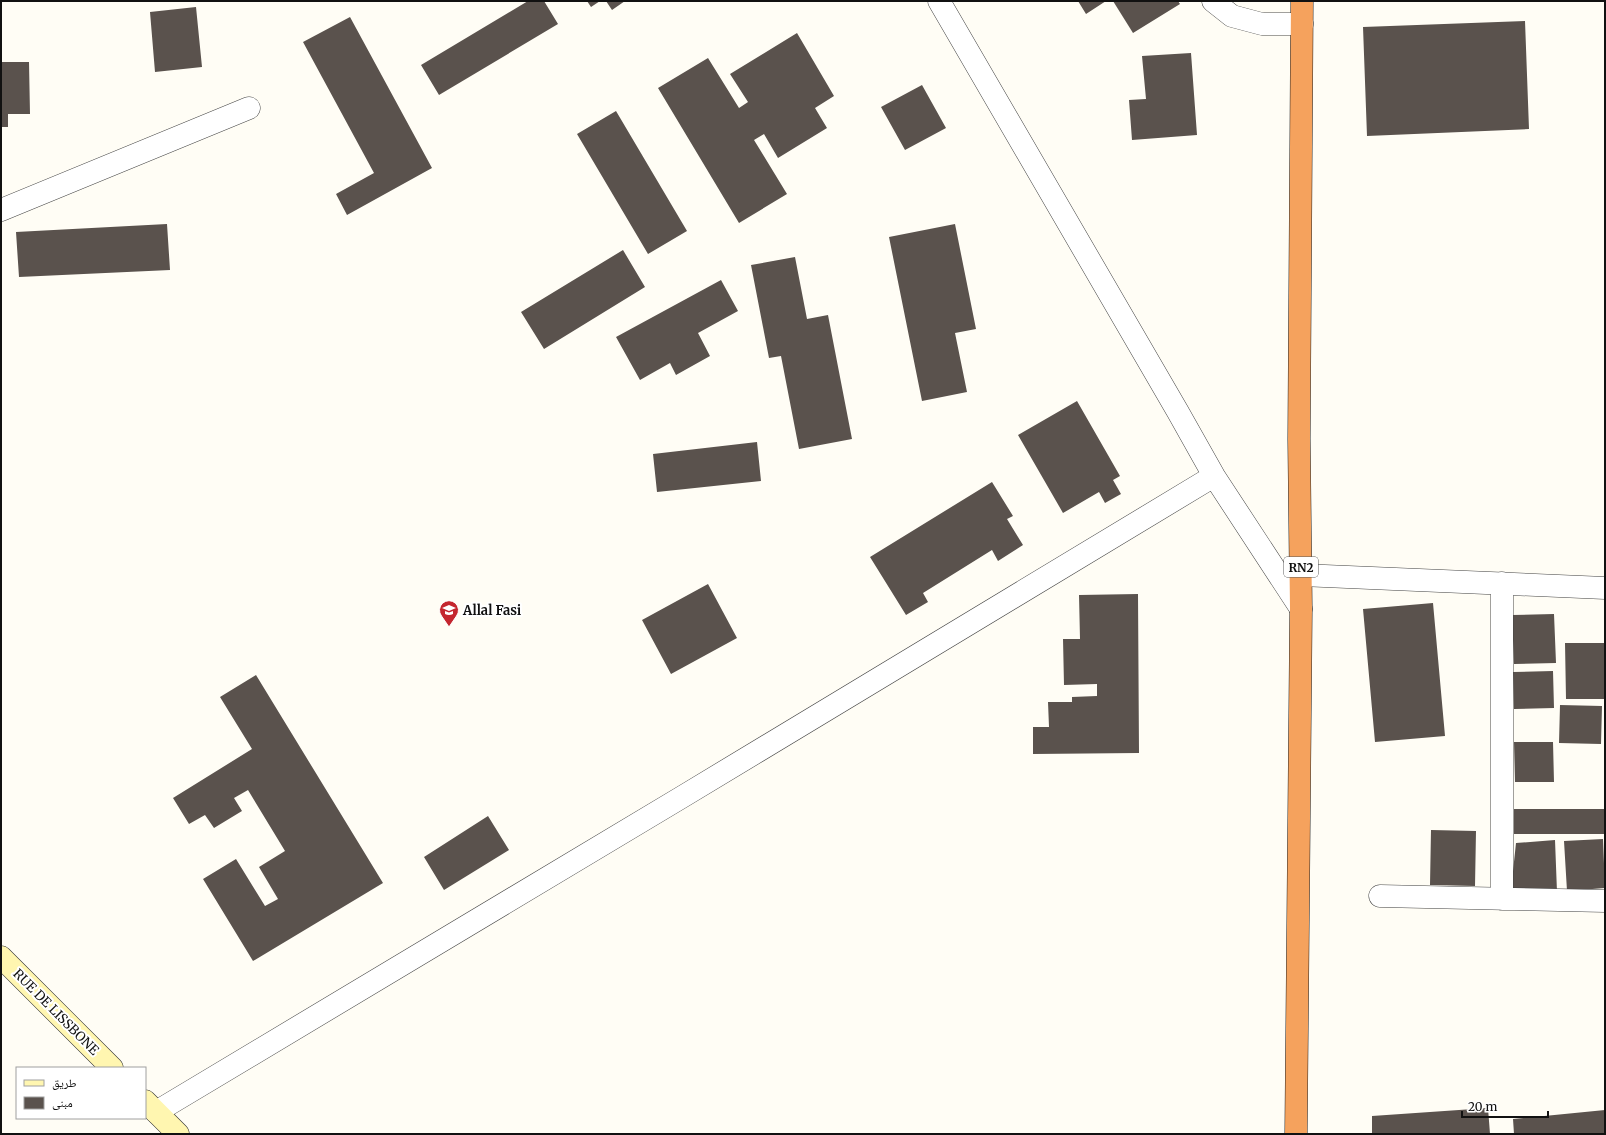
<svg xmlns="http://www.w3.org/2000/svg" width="1606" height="1135" viewBox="0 0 1606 1135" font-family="Merriweather,'Noto Naskh Arabic',serif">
  <rect width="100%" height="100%" fill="#fffdf5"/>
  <path fill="#5a524d" d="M528,1H544L558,24L439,95L421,65Z
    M587,1H600L591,7Z
    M606,1H625L612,10Z
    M1078,1H1106L1086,14Z
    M1113,1H1178L1180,4L1133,33Z
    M196,7L202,67L155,72L150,12Z
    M350,17L432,168L347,215L336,194L374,173L303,42Z
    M1525,21L1529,129L1367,136L1363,27Z
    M797,33L834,96L815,108L827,128L778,158L764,134L754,140L787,194L739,223L658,88L708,58L739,108L748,102L730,74Z
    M1191,53L1197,135L1132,140L1129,100L1146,99L1142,56Z
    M1,62H29L30,114H8V127H1Z
    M922,85L946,128L905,150L881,107Z
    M616,111L687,231L648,254L577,134Z
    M167,224L170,270L19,277L16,232Z
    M955,224L976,329L955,333L967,392L922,401L889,237Z
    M623,250L645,287L544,349L521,312Z
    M795,257L807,319L828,315L852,439L799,449L781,356L769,358L751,265Z
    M721,280L738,311L698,333L710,356L676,375L670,363L640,380L616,337Z
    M1077,401L1120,476L1113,480L1121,494L1105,503L1099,492L1063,513L1018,435Z
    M757,442L761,481L657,492L653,454Z
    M992,482L1013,516L1007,519L1023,545L998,561L992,550L923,593L928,602L906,615L870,557Z
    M708,584L737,638L671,674L642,620Z
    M1138,594L1139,753L1033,754V727H1049L1048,702H1072V697L1097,696V684L1064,685L1063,639H1080L1079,595Z
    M1433,603L1445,736L1375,742L1363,609Z
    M1554,614L1556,663L1514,664L1512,615Z
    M1565,643H1605V699H1566Z
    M1553,671L1554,708L1514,709L1513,672Z
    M256,675L383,883L253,961L203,879L236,859L265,906L278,899L259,867L285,851L248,790L234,798L242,811L214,828L205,815L189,824L173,798L252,749L220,697Z
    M1560,705L1602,706L1601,744L1559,743Z
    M1514,742H1553L1554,782H1515Z
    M1514,809H1605V834H1514Z
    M488,816L509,850L444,890L424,857Z
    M1431,830L1476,831L1475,886L1430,885Z
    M1603,839L1605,888L1567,891L1564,841Z
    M1555,840L1557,892L1511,890L1516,843Z
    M1488,1108L1490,1134H1372V1116Z
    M1605,1110V1134H1514L1513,1119Z"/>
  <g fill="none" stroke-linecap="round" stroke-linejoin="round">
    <defs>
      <path id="street" d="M939,1L1178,412L1214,476L1301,609
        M1213,1L1232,16L1262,24H1302
        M1,210L249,108
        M1301,575L1605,588
        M1380,896L1605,901
        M1502,899V583
        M156,1112L682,797L1214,476"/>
      <path id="secondary" d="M1,957L112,1068
        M145,1101L178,1134"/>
      <path id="highway" d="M1296,1134L1301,609L1299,439L1302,1"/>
    </defs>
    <use href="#street" stroke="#444" stroke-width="23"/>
    <use href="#secondary" stroke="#333" stroke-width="23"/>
    <use href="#highway" stroke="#222" stroke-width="23"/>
    <use href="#street" stroke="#fff" stroke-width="22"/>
    <use href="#secondary" stroke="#fff6b0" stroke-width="22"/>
    <use href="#highway" stroke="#f5a25d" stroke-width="22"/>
  </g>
  <defs>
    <symbol id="school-pin" viewBox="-11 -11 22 30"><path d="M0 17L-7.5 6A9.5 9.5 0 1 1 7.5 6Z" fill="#c4262e" stroke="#fff"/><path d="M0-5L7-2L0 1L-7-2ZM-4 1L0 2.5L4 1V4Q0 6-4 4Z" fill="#fff"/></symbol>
  </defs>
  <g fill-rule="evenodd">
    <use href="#school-pin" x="438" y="599" width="22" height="30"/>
  </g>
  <g text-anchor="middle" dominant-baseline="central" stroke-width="4" stroke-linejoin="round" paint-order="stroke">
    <rect fill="#fff" stroke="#585858" stroke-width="1" x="1284" y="557" width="34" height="20" rx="3"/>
    <g font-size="12" font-weight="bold" fill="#111">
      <text x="1301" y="567">RN2</text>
    </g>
    <g font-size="13" font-weight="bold" fill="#111" stroke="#fff" text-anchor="start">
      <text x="463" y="610">Allal Fasi</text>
    </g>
    <g font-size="13" fill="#111" stroke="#fff">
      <text transform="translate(56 1012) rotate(45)">RUE DE LISSBONE</text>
    </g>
  </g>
  <rect width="1606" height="1135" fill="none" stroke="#111111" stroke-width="4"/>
  <rect x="16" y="1067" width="130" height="52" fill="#ffffff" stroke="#a0a0a0"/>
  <rect x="24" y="1080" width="20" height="6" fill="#fff6b0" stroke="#a0a0a0"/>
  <text x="52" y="1087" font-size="12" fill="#111111">طريق</text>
  <rect x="24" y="1097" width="20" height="12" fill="#5a524d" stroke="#a0a0a0"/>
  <text x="52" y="1107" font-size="12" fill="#111111">مبنى</text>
  <path d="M1462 1111v6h86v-6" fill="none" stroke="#111111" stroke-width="2"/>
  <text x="1468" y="1111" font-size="12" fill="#111111" stroke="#ffffff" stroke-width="3" paint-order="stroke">20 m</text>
</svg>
